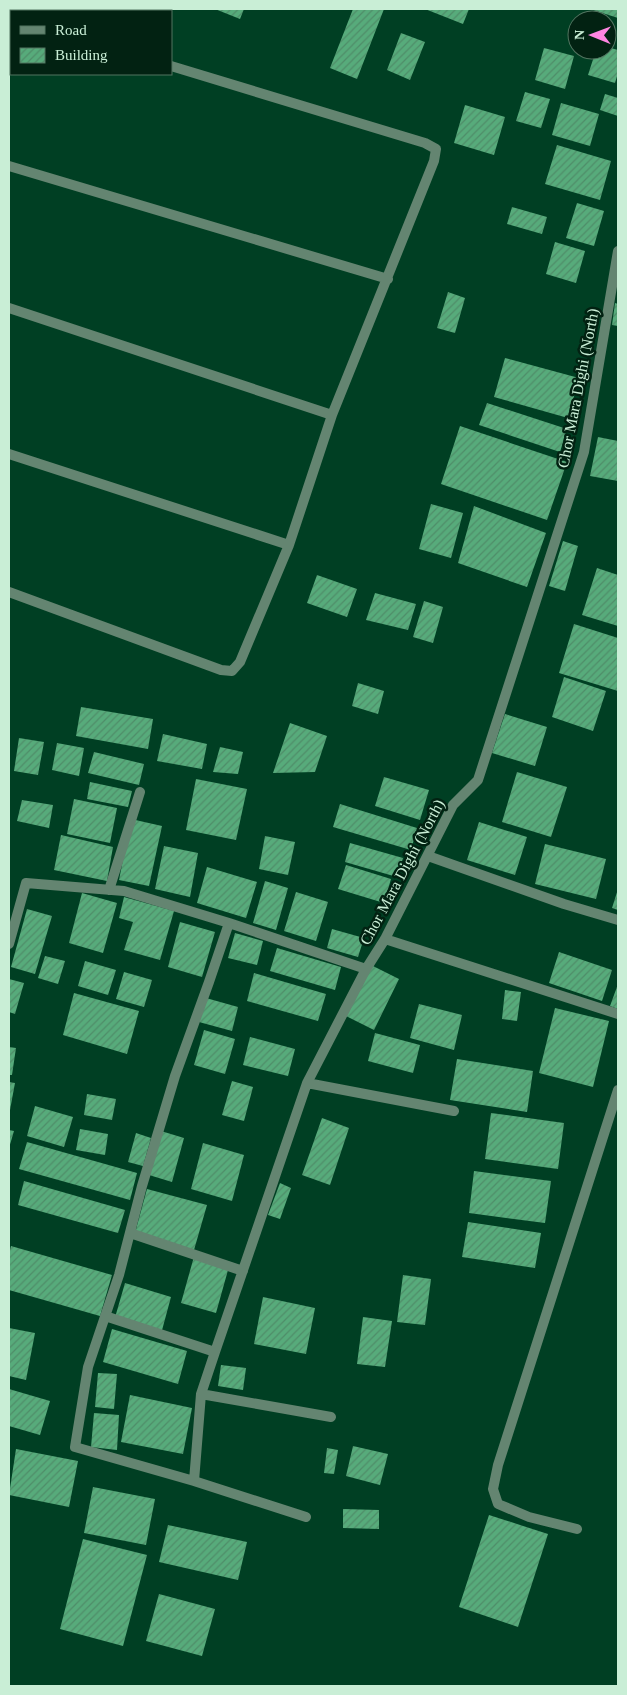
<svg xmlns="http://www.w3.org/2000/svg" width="627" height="1695" viewBox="0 0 627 1695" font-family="'Times New Roman',serif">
  <defs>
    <pattern id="building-hatch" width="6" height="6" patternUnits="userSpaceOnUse" patternTransform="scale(1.25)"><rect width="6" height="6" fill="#57ab7b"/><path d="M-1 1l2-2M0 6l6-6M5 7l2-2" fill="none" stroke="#4f8d69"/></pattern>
  </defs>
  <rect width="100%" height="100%" fill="#003f23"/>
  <path fill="url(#building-hatch)" d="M215,9H244L240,19Z
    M353,9H384L357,79L330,68Z
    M425,9H469L463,24Z
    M590,9H618V18Z
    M401,33L425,42L410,80L387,70Z
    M607,47L618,50V73L615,83L588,75L596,50H607Z
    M544,48L574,56L565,89L535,80Z
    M525,92L550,99L541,128L516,121Z
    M605,94L618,98V116L600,110Z
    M561,103L599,114L590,146L552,135Z
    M465,105L505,117L494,155L454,143Z
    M557,145L611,161L600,200L545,184Z
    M577,203L604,211L594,246L566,238Z
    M512,207L547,217L542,234L507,224Z
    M555,242L585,251L576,283L546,274Z
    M448,292L465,298L455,333L437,328Z
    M615,303L618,304V326L612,325Z
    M505,358L579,378L568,418L494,397Z
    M487,403L567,429L560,452L479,425Z
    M460,426L567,462L547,520L441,484Z
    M598,437L618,441V481L590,476Z
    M431,504L463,513L451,558L419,549Z
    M474,506L546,533L527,587L458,563Z
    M563,541L578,546L565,591L549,586Z
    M597,568L618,575V626L582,615Z
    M317,575L357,589L347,617L307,603Z
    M375,593L416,604L408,630L366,620Z
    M424,601L443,607L433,643L413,637Z
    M574,624L618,638V691L559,673Z
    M564,677L606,691L593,731L552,717Z
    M358,683L384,691L378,714L352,706Z
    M81,707L153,719L148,749L76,736Z
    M505,714L547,727L535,766L492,753Z
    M290,723L327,736L315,772L273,773Z
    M163,734L207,744L202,769L157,761Z
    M19,738L44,742L38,775L14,771Z
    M57,743L84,748L79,776L52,770Z
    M220,747L243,752L238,774L213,772Z
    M94,752L144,764L139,785L88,773Z
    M517,772L567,787L551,837L502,822Z
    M384,777L429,790L420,820L375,806Z
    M196,779L247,789L236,840L186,830Z
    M90,782L132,791L128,807L87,799Z
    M74,799L117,808L110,843L67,834Z
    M22,800L53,805L49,828L17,821Z
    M340,804L417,828L411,850L333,827Z
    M131,819L162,826L149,886L119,880Z
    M479,822L527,837L515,875L467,860Z
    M61,835L113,847L107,881L54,870Z
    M265,836L295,842L288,875L259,869Z
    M350,843L403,858L397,877L345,862Z
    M545,844L606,859L596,899L535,884Z
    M164,846L198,853L190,897L155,889Z
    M346,865L391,879L384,903L338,889Z
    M207,867L257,882L246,918L197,903Z
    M265,881L288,888L276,930L253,923Z
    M618,889V910L612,908Z
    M296,892L328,902L316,941L284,931Z
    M82,893L117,903L103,953L69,943Z
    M124,897L174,911L160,960L124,950L133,922L119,918Z
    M27,909L52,916L35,974L11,967Z
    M180,922L215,932L202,977L168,967Z
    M332,929L364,938L358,957L327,948Z
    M235,933L263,941L257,965L228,958Z
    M277,948L341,967L335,990L270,971Z
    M559,952L612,970L602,1001L549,983Z
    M45,956L65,961L58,984L38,978Z
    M85,961L116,970L108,995L78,986Z
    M371,965L399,979L374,1030L346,1016Z
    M124,972L152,980L144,1007L116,999Z
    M254,973L326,994L318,1021L247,1001Z
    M9,979L24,983L15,1014L9,1012Z
    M618,984V1009L610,1006Z
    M505,990L521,992L517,1021L502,1019Z
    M74,993L139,1011L127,1054L63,1035Z
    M206,998L238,1007L232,1031L199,1022Z
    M419,1004L462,1015L454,1050L410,1038Z
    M555,1008L609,1021L593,1087L539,1073Z
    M204,1030L235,1039L225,1074L194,1065Z
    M375,1033L420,1045L413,1073L368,1061Z
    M250,1037L295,1049L288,1076L243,1065Z
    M9,1047L16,1048L12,1075H9Z
    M457,1059L533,1071L527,1112L450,1100Z
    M232,1081L253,1087L244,1121L222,1115Z
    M9,1082L15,1083L10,1110H9Z
    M87,1094L116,1099L112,1120L84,1115Z
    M35,1106L73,1117L64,1147L27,1136Z
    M491,1113L564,1123L558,1169L485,1159Z
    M322,1118L349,1128L330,1185L302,1175Z
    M80,1129L108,1134L105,1155L76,1150Z
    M9,1130L14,1131L9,1148Z
    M161,1131L184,1138L172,1182L149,1175Z
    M136,1133L151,1138L143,1166L128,1162Z
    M27,1142L137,1173L130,1200L19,1169Z
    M203,1143L244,1155L232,1201L191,1189Z
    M474,1171L551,1181L545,1223L469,1213Z
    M24,1181L125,1210L118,1233L18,1205Z
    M280,1183L291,1188L280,1219L268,1215Z
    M147,1189L207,1205L194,1250L135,1233Z
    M468,1222L541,1233L535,1268L462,1257Z
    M11,1246L112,1275L100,1316L9,1290V1254Z
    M195,1253L230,1263L216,1313L181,1303Z
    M403,1275L431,1279L425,1325L397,1322Z
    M125,1283L171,1297L161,1334L114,1321Z
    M263,1297L315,1308L306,1354L254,1344Z
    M363,1317L392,1321L385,1367L357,1364Z
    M9,1328L35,1333L26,1380L9,1376Z
    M112,1329L187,1351L178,1384L103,1362Z
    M221,1365L246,1368L243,1390L218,1386Z
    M98,1373L117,1374L114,1409L95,1407Z
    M9,1389L50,1401L40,1435L9,1426Z
    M130,1395L192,1408L183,1454L121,1442Z
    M94,1413L119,1415L117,1450L91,1447Z
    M353,1446L388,1454L380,1485L346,1476Z
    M327,1448L338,1450L334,1474L324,1473Z
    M16,1449L78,1461L69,1507L9,1495Z
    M93,1487L155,1499L146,1545L84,1533Z
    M343,1509L379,1510V1529L343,1528Z
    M489,1515L548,1534L518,1627L459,1607Z
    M168,1525L247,1542L238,1580L159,1562Z
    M83,1539L147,1555L123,1646L60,1629Z
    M159,1594L215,1609L202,1656L146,1641Z"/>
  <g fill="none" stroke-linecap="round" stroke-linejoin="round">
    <path stroke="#648571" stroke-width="10" d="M9,18L11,19
      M9,166L388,279
      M9,308L332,415
      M9,454L289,545
      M9,592L221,670L232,671L240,662L289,545L332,415L434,161L436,149L425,143L171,66
      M428,856L564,904L618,920
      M109,890L140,792
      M385,939L618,1014
      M9,944L26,883L124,891L229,923L366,969L385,939L453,805L478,780L584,452L618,251
      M307,1083L454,1111
      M130,1233L243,1271
      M105,1316L215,1352
      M201,1394L331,1417
      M194,1481L75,1447L88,1367L119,1275L142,1186L175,1076L209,982L229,923
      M306,1517L194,1481L201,1394L215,1352L307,1083L366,969
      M577,1529L529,1517L498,1504L493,1489L498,1465L618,1090"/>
  </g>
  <g text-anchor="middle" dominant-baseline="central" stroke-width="5" stroke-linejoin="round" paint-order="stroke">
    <g font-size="16" fill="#c9eed6" stroke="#022212">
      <text transform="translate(578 388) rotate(-79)">Chor Mara Dighi (North)</text>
      <text transform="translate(402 872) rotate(-62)">Chor Mara Dighi (North)</text>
    </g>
  </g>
  <rect width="627" height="1695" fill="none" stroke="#c9eed6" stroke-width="20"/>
  <rect x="10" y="10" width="162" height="65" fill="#022212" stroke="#527460"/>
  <rect x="20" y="26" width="25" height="8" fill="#648571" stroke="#527460"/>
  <text x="55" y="35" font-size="15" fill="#c9eed6">Road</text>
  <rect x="20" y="48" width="25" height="15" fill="url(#building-hatch)" stroke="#527460"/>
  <text x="55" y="60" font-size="15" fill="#c9eed6">Building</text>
  <g transform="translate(592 35) rotate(271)"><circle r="24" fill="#022212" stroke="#527460"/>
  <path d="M0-4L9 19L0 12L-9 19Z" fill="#fe86e1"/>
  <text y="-8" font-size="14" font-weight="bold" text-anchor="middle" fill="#c9eed6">N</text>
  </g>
</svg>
